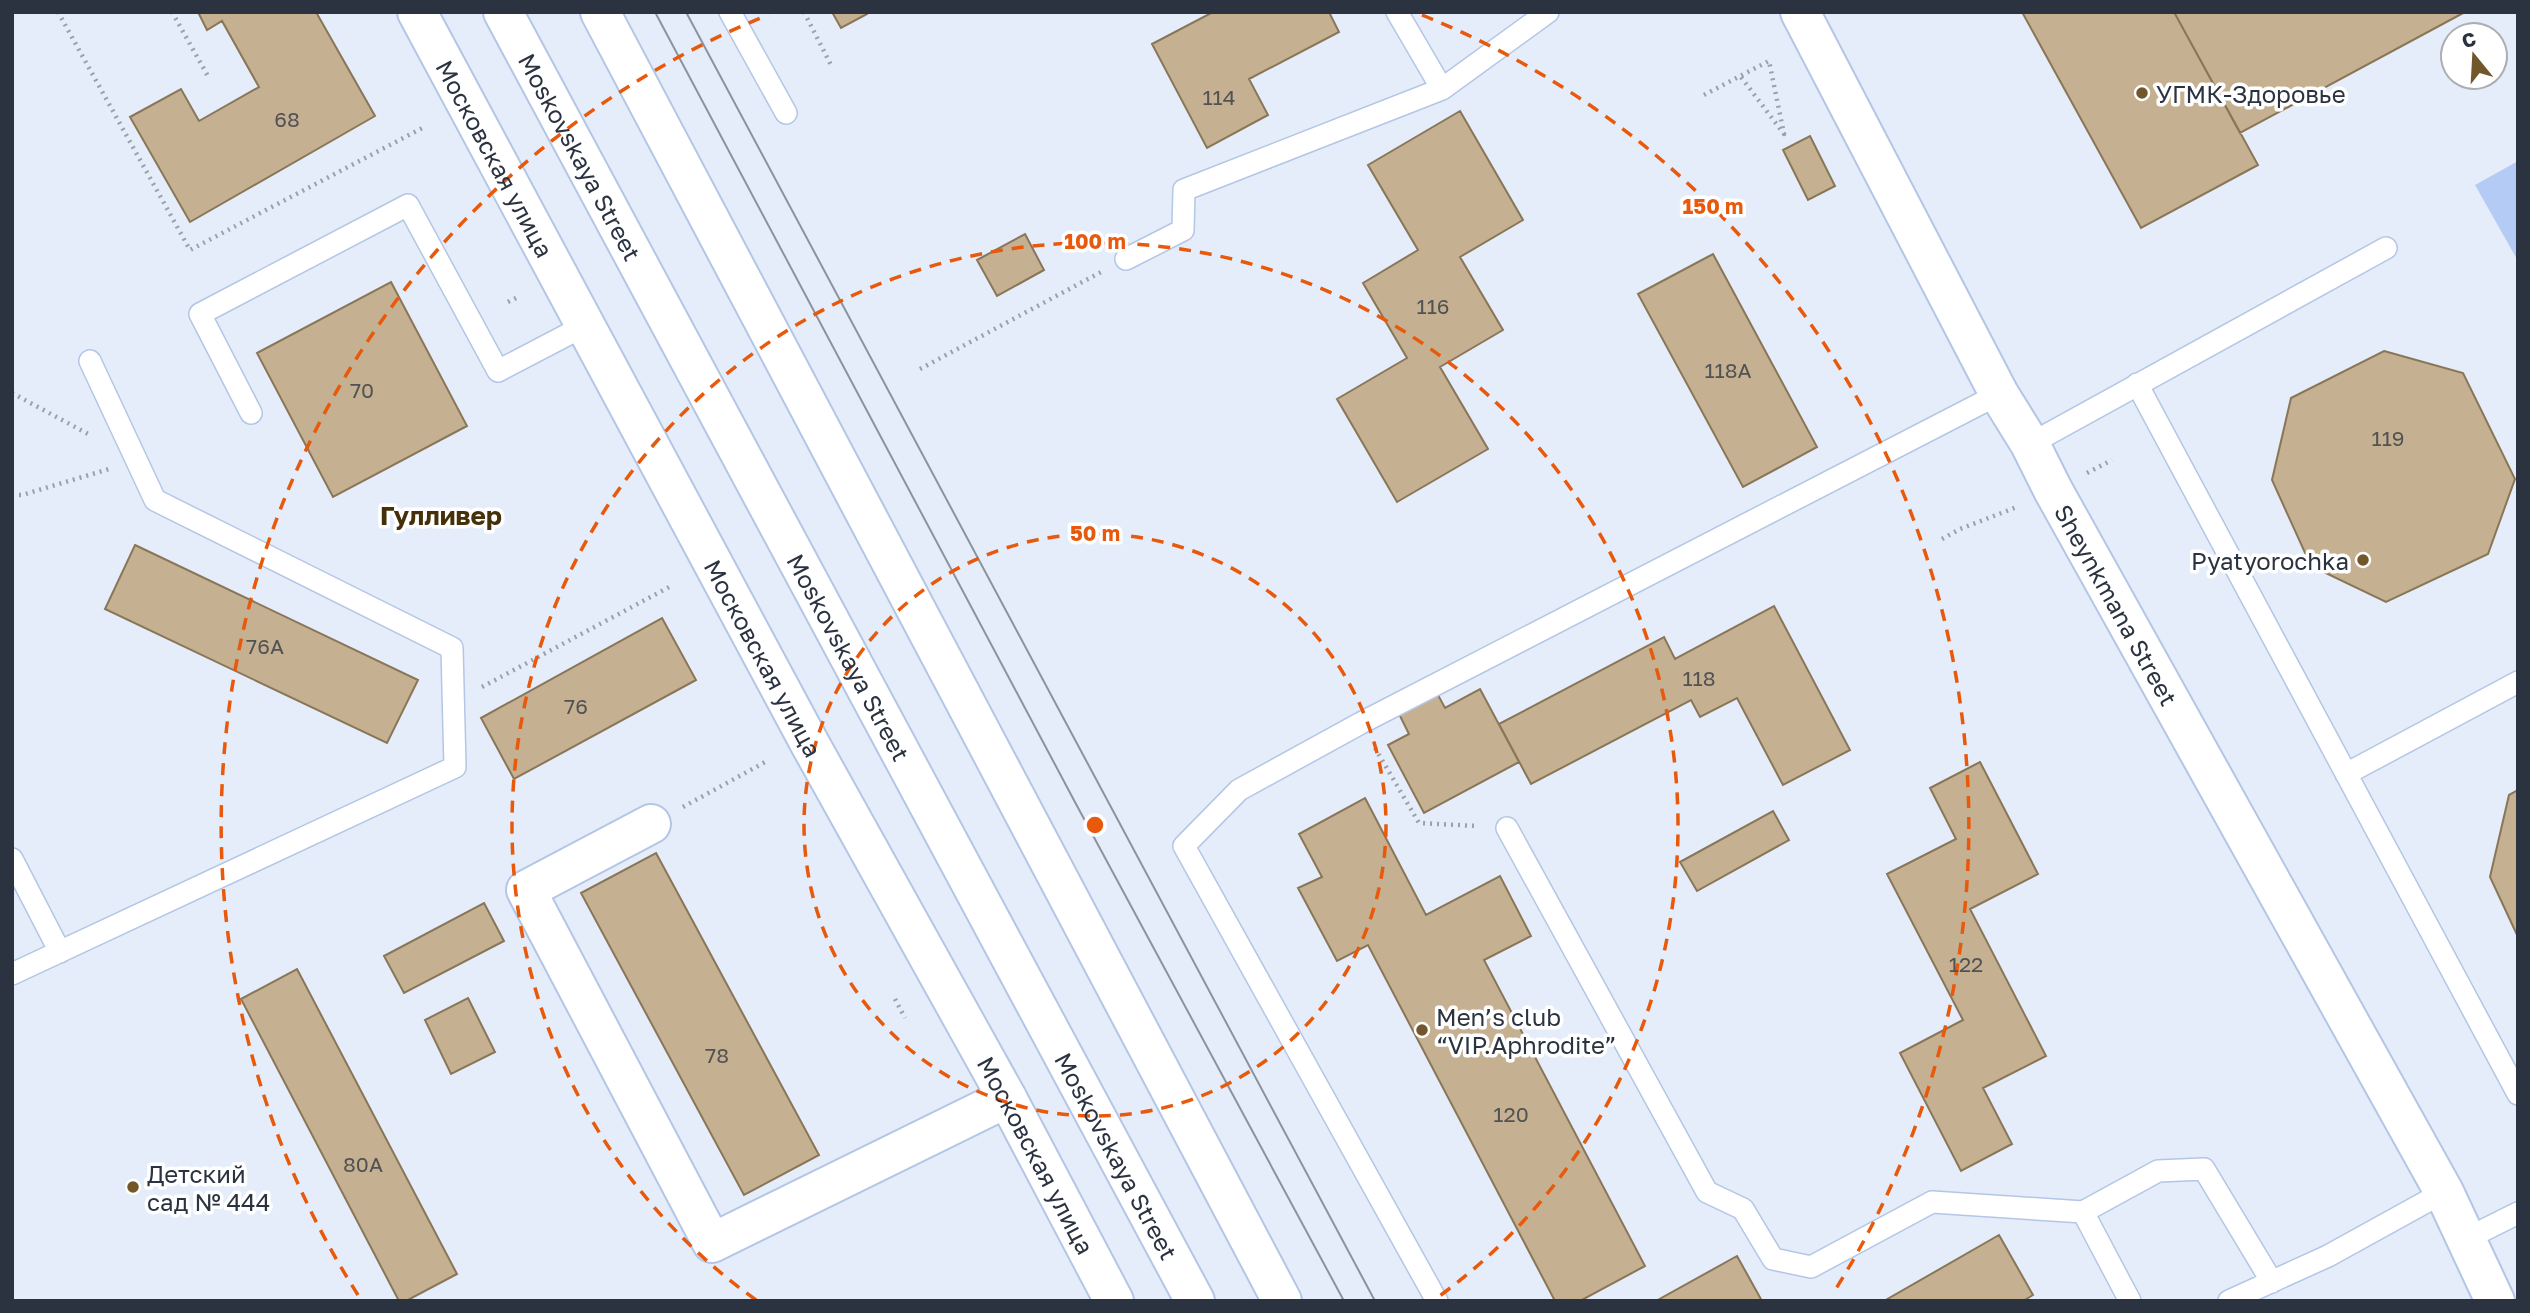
<svg xmlns="http://www.w3.org/2000/svg" width="2530" height="1313" viewBox="0 0 2530 1313" font-family="'Golos Text',sans-serif">
  <rect width="100%" height="100%" fill="#e5edfa"/>
  <path fill="#b4ccf5" d="M2518,161V261L2475,185Z"/>
  <path fill="#c5b191" stroke="#897658" stroke-width="2" d="M198,12H316L375,116L190,222L130,117L181,89L199,121L259,87L222,21L207,30Z
    M832,12H866L867,14L841,28Z
    M1213,12H1329L1339,32L1249,79L1268,115L1207,148L1152,44Z
    M2022,12H2174L2258,165L2141,228Z
    M2174,12H2465L2240,133Z
    M1460,111L1523,220L1460,257L1503,330L1440,367L1488,449L1397,502L1337,399L1407,358L1363,283L1418,250L1368,165Z
    M1810,136L1835,186L1808,200L1783,150Z
    M1025,234L1044,270L997,296L977,260Z
    M1713,254L1817,447L1743,487L1638,294Z
    M391,282L467,426L333,497L257,353Z
    M2384,351L2463,373L2515,479L2488,554L2386,602L2311,566L2272,480L2291,398Z
    M135,545L418,680L387,743L105,609Z
    M1774,606L1850,750L1783,785L1737,698L1700,717L1691,700L1531,784L1499,724L1664,637L1675,659Z
    M662,618L696,680L514,779L481,718Z
    M1480,689L1519,762L1424,813L1388,745L1409,734L1399,714L1437,693L1445,708Z
    M1980,762L2038,874L1970,909L2046,1056L1983,1088L2012,1144L1961,1171L1900,1053L1963,1020L1887,874L1956,839L1930,788Z
    M2518,790V937L2490,877L2509,795Z
    M1365,798L1426,915L1500,876L1531,936L1484,960L1645,1266L1580,1301H1555L1368,945L1337,961L1298,888L1322,877L1299,834Z
    M1773,811L1789,840L1697,891L1680,862Z
    M656,853L819,1155L744,1195L581,893Z
    M484,903L504,941L404,993L384,956Z
    M297,969L457,1274L406,1301H399L241,999Z
    M468,998L495,1052L451,1074L425,1020Z
    M1999,1235L2033,1295L2023,1301H1884Z
    M1737,1256L1762,1301H1656Z"/>
  <g fill="none" stroke-linecap="round" stroke-linejoin="round">
    <defs>
      <path id="lane" d="M730,12L786,113
        M1397,12L1442,89
        M1126,259L1183,230L1184,190L1442,89L1548,12
        M2137,384L2518,1094
        M251,413L200,314L408,205L498,371L584,326
        M2030,444L2386,248
        M2346,774L2518,682
        M1507,828L1707,1192L1743,1209L1773,1259L1811,1267L1932,1202L2083,1212
        M12,859L60,952
        M12,974L455,767L452,648L155,500L90,361
        M2466,1239L2518,1213
        M1437,1301L1184,846L1239,790L1361,723L1999,394
        M2130,1301L2083,1212L2158,1171L2204,1169L2272,1282
        M2229,1301L2328,1256L2444,1192"/>
      <path id="street" d="M651,824L526,890L712,1243L1007,1098"/>
      <g id="secondary">
        <path id="s1" d="M417,12L810,744L1007,1098L1114,1301"/>
        <path id="s2" d="M1800,12L1999,394L2030,444L2053,490L2444,1192L2495,1301"/>
      </g>
      <g id="primary">
        <path id="s3" d="M503,12L1195,1301"/>
        <path d="M600,12L1282,1301"/>
      </g>
    </defs>
    <use href="#lane" stroke="#b4c6e6" stroke-width="24"/>
    <use href="#street" stroke="#b4c6e6" stroke-width="42"/>
    <use href="#secondary" stroke="#b4c6e6" stroke-width="42"/>
    <use href="#primary" stroke="#b4c6e6" stroke-width="42"/>
    <path stroke="#99a1ae" stroke-width="4.5" stroke-dasharray="2 5" stroke-linecap="butt" d="M58,12L190,250L426,126
      M172,12L209,78
      M804,12L832,67
      M1704,95L1769,61L1784,134L1741,77
      M508,302L518,297
      M920,369L1101,272
      M12,393L90,435
      M2087,473L2112,460
      M12,495H22L109,469
      M1942,539L1960,529L2017,507
      M482,687L673,585
      M1375,748L1419,823L1477,826
      M683,807L767,761
      M895,999L905,1018"/>
    <use href="#lane" stroke="#fff" stroke-width="21"/>
    <use href="#street" stroke="#fff" stroke-width="38"/>
    <use href="#secondary" stroke="#fff" stroke-width="38"/>
    <use href="#primary" stroke="#fff" stroke-width="38"/>
    <path stroke="#8b93a0" stroke-width="2" d="M655,12L1076,804L1344,1301
      M686,12L1375,1301"/>
  </g>
  <g fill="none" stroke="#e8590c" stroke-width="3.5" stroke-dasharray="12 9">
    <circle cx="1095" cy="825" r="291"/>
    <path d="M756 1300A583 583 0 1 1 1434 1300"/>
    <path d="M358 1295A874 874 0 0 1 768 15M1422 15A874 874 0 0 1 1832 1295"/>
  </g>
  <g fill="#72572a" stroke="#fff" stroke-width="2.5">
    <circle cx="2142" cy="93" r="7"/>
    <circle cx="2363" cy="560" r="7"/>
    <circle cx="1422" cy="1030" r="7"/>
    <circle cx="133" cy="1187" r="7"/>
  </g>
  <g text-anchor="middle" dominant-baseline="central" stroke-width="7" stroke-linejoin="round" paint-order="stroke">
    <g font-size="21" fill="#525254">
      <text x="1219" y="97">114</text>
      <text x="287" y="119">68</text>
      <text x="1433" y="306">116</text>
      <text x="1728" y="370">118А</text>
      <text x="362" y="390">70</text>
      <text x="2388" y="438">119</text>
      <text x="265" y="646">76А</text>
      <text x="1699" y="678">118</text>
      <text x="576" y="706">76</text>
      <text x="1966" y="964">122</text>
      <text x="717" y="1055">78</text>
      <text x="1511" y="1114">120</text>
      <text x="363" y="1164">80А</text>
    </g>
    <g font-size="24" fill="#2c3340" stroke="#fff" text-anchor="start">
      <text x="2156" y="93">УГМК-Здоровье</text>
      <text x="2349" y="560" text-anchor="end">Pyatyorochka</text>
      <text x="1436" y="1016">Men’s club<tspan x="1436" dy="28">“VIP.Aphrodite”</tspan></text>
      <text x="147" y="1173">Детский<tspan x="147" dy="28">сад № 444</tspan></text>
    </g>
    <g font-size="24" fill="#2c3340" stroke="#fff">
      <text stroke="none"><textPath href="#s3" startOffset="164">Moskovskaya Street</textPath></text>
      <text stroke="none"><textPath href="#s1" startOffset="166">Московская улица</textPath></text>
      <text stroke="none"><textPath href="#s2" startOffset="672">Sheynkmana Street</textPath></text>
      <text stroke="none"><textPath href="#s3" startOffset="732">Moskovskaya Street</textPath></text>
      <text stroke="none"><textPath href="#s1" startOffset="733">Московская улица</textPath></text>
      <text stroke="none"><textPath href="#s1" startOffset="1300">Московская улица</textPath></text>
      <text stroke="none"><textPath href="#s3" startOffset="1298">Moskovskaya Street</textPath></text>
    </g>
    <g font-size="26" font-weight="bold" fill="#453009" stroke="#fff">
      <text x="441" y="515">Гулливер</text>
    </g>
  </g>
  <circle cx="1095" cy="825" r="10" fill="#e8590c" stroke="#fff" stroke-width="3.5"/>
  <g font-size="21" text-anchor="middle" font-weight="bold" fill="#e8590c" stroke="#fff" stroke-width="7" stroke-linejoin="round" paint-order="stroke">
    <text x="1713" y="214">150 m</text>
    <text x="1095" y="249">100 m</text>
    <text x="1095" y="541">50 m</text>
  </g>
  <rect width="2530" height="1313" fill="none" stroke="#2c3340" stroke-width="28"/>
  <g transform="translate(2474 56) rotate(342)"><circle r="33" fill="#ffffff" stroke="#abadb3" stroke-width="2"/>
  <path d="M0-5L12 26L0 18L-12 26Z" fill="#72572a"/>
  <text y="-10" font-size="19" font-weight="bold" text-anchor="middle" fill="#2c3340">С</text>
  </g>
</svg>
